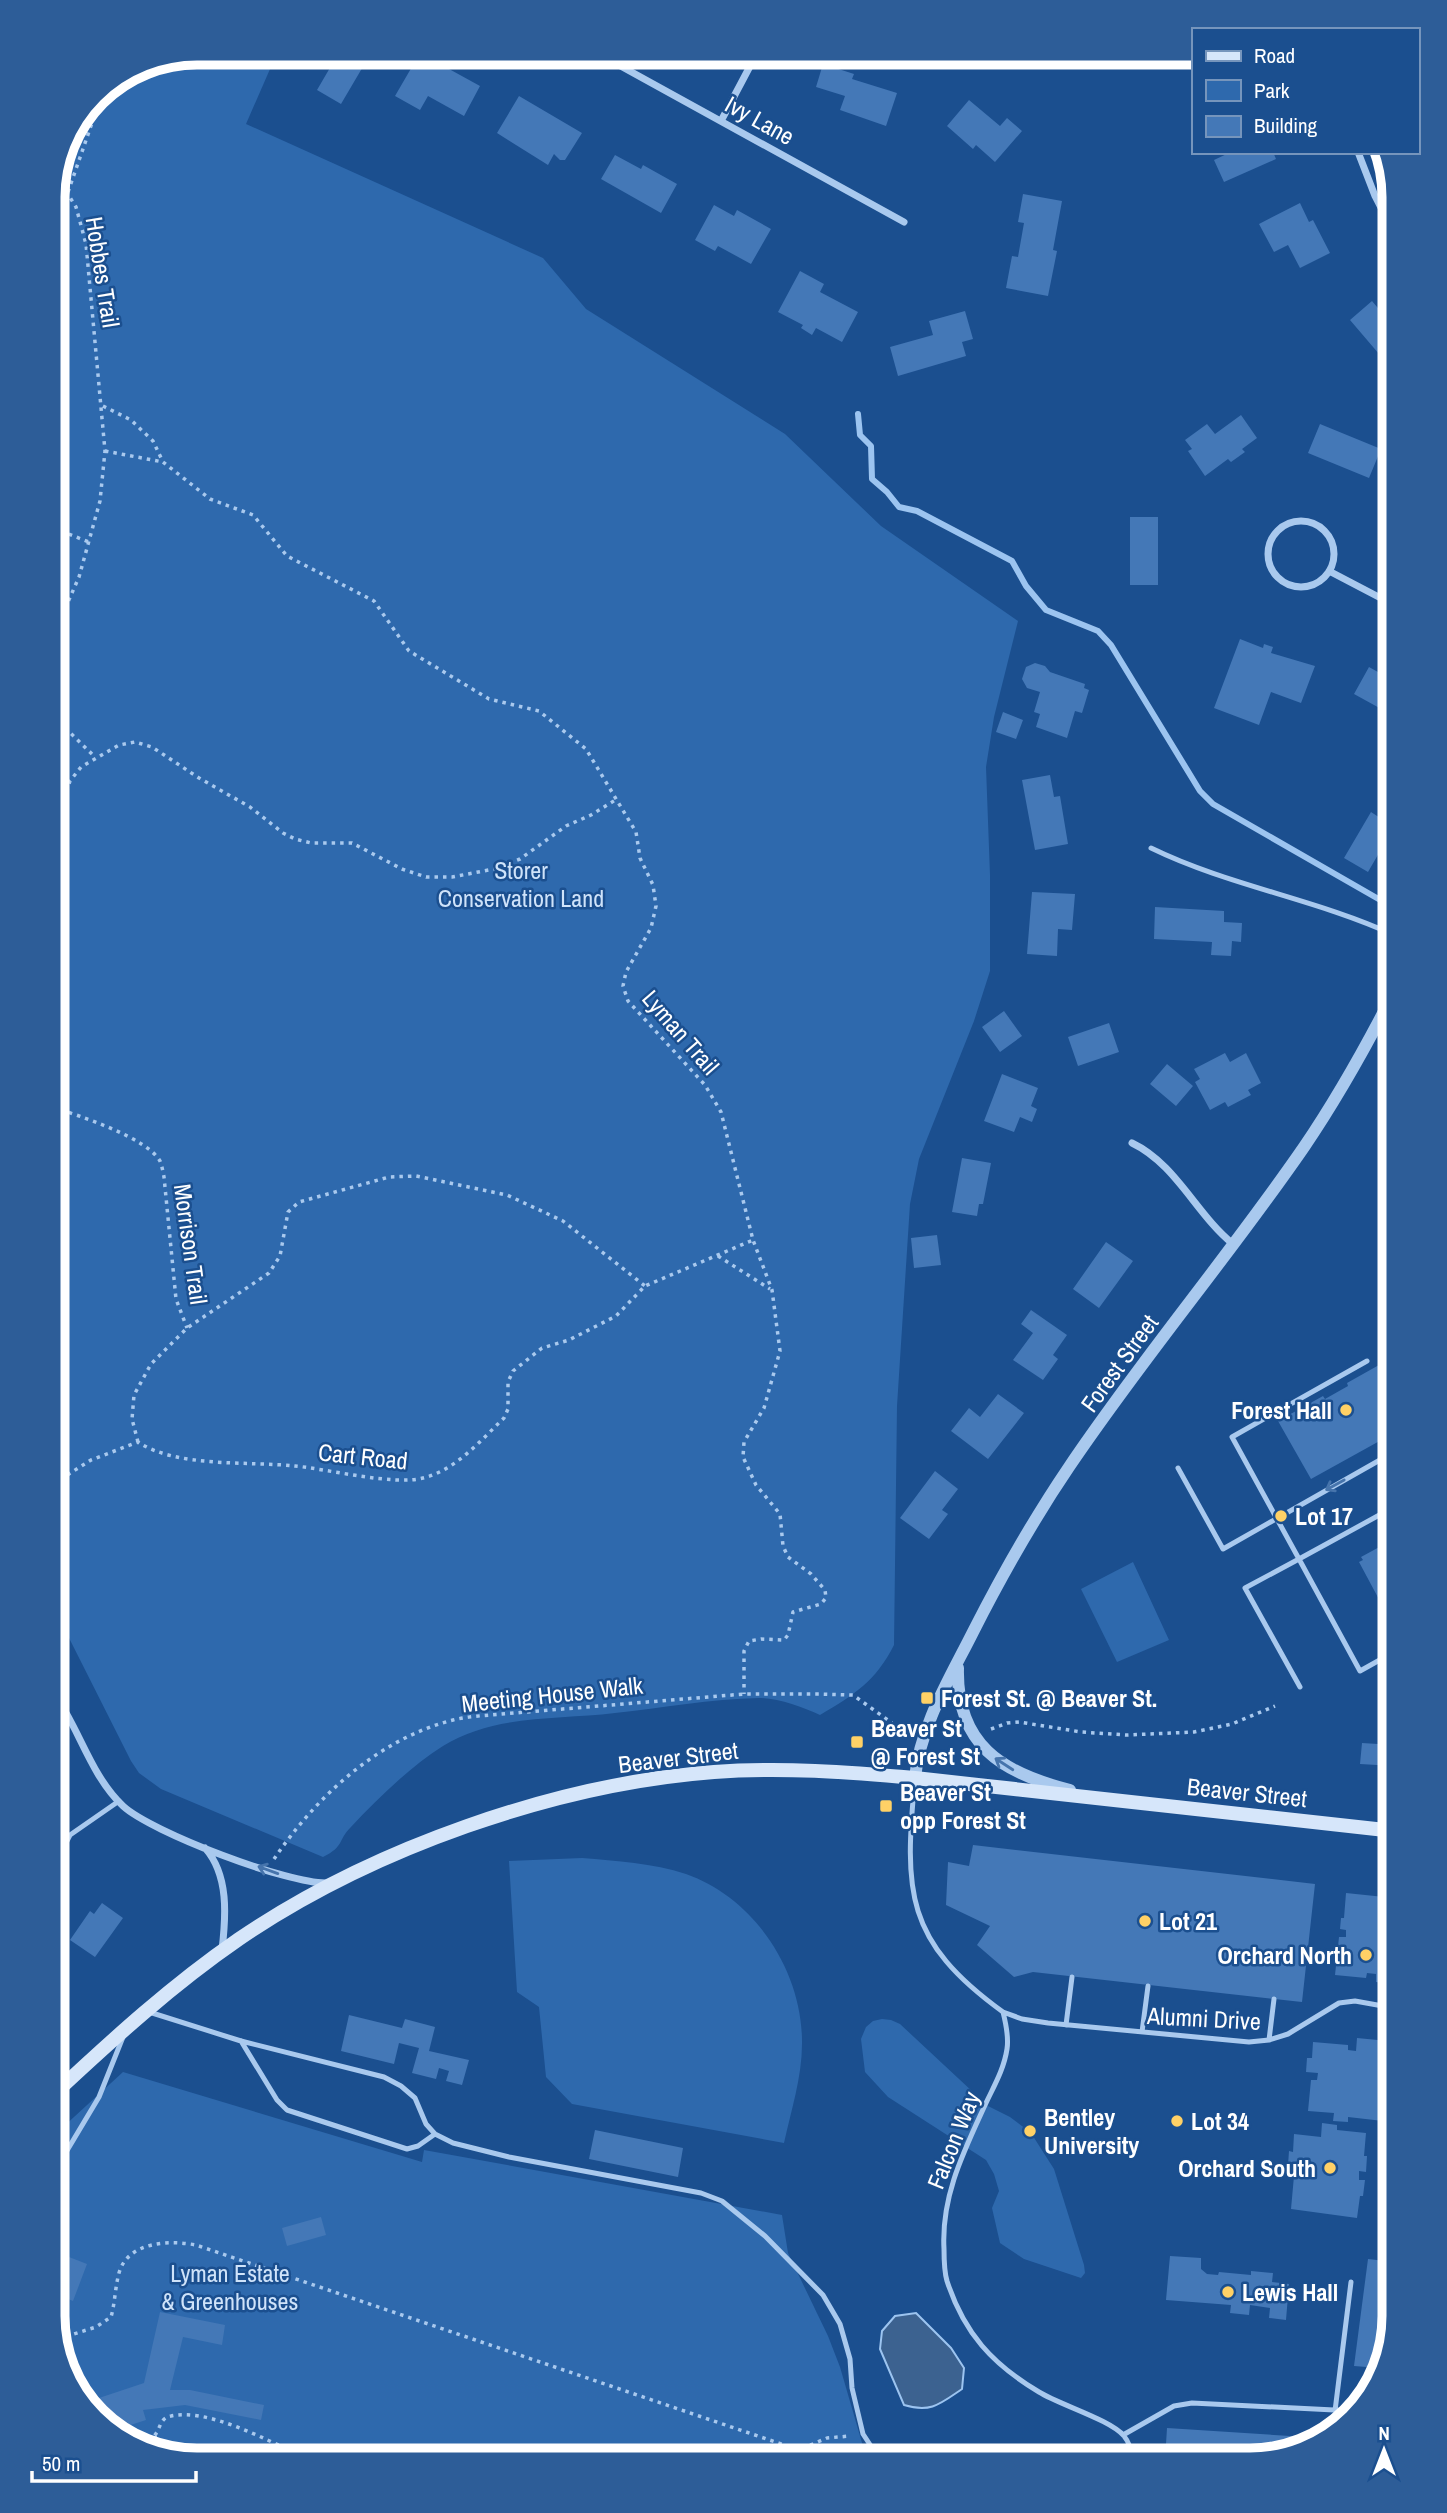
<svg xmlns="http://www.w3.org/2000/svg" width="1447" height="2513" viewBox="0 0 1447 2513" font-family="'Archivo Narrow',sans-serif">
  <rect width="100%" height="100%" fill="#1b4f8f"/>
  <path fill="#2e69ad" d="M197,53H277L246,124L543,258L586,309L785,434L881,526L1018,621L994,717L986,767L990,875V971L974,1021L919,1159L910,1204L897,1406L894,1645C876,1681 854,1695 820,1715C802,1707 779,1698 759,1698C711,1699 662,1708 615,1713C558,1720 495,1714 443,1746C410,1767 378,1798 351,1827C337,1841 345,1846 323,1857L161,1789L139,1773L131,1761L66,1632L53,1591V187L64,141L95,94L142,63Z
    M1133,1562L1169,1640L1117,1662L1081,1589Z
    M582,1858C616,1861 653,1863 686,1874C755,1898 803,1972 802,2044C802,2077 791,2111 784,2143L572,2104L546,2077L539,2007L517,1992L509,1861Z
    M882,2019L891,2020L900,2024L988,2106L1010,2117L1031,2133L1054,2169L1084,2265L1085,2273L1081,2278L1024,2259L1000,2243L992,2208L999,2191L994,2174L986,2160L888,2097L865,2072L861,2039L866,2027L873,2021Z
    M123,2072L422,2162L424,2150L782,2215L788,2253L828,2336L840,2367L867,2460H187L116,2436L67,2380L53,2317V2141L62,2128Z"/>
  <path fill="#3c6290" stroke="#9cc4f0" stroke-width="2" d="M916,2313L951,2348L964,2368L962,2389C940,2404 931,2413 904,2405L880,2349L882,2331L895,2316Z"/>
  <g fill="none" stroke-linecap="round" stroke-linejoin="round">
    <path stroke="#9cc4f0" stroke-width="6" d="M858,414L860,435L871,446L872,479L887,492L899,507L917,511L1012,561L1026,586L1046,610L1098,631L1111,645L1200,791L1213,804L1382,901"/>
  </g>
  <path fill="#4478b7" d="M308,53H371L341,104L317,90L331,66Z
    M420,53L480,86L464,116L428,96L420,110L395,96Z
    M823,64L854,74L852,79L897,93L886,126L840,110L845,96L816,87Z
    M519,96L582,133L565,160H560L554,154L548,165L497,133Z
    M969,100L1000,126L1007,118L1022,131L995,162L976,145L973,149L947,126Z
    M1231,152H1273L1276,159L1224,182L1214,160Z
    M615,155L641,169L643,165L677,184L661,213L601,179Z
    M1023,194L1062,201L1053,250L1057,251L1048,296L1006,288L1012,256L1018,257L1024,223L1018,222Z
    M1300,203L1309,222L1313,220L1330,253L1300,268L1288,245L1274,252L1259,224Z
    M714,205L734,216L737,210L771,229L751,264L718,246L715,251L695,240Z
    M800,271L824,284L820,292L858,312L842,342L816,328L812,335L801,328L803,325L778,312Z
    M1372,301L1394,327V353L1385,361L1350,320Z
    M965,311L973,339L962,342L966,356L898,376L890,347L933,335L929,321Z
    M1241,415L1257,438L1242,449L1245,452L1231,462L1228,459L1205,476L1188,451L1192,449L1185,440L1207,424L1215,434Z
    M1320,424L1381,449L1369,478L1308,453Z
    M1130,517H1158V585H1130Z
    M1240,639L1263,648L1264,644L1273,647L1271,653L1315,666L1301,703L1271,692L1259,725L1214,708Z
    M1035,663L1045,666L1050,672L1085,684L1084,688L1089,690L1082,713L1075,711L1067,738L1036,727L1040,714L1034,712L1040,692L1027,688L1022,679L1026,667Z
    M1369,667L1394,681V716L1354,694Z
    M1003,712L1023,720L1016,739L996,732Z
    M1050,775L1054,797L1060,796L1068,844L1035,850L1022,780Z
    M1371,812L1394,827L1368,872L1344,858Z
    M1032,892L1075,894L1072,930L1058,929L1057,956L1027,954Z
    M1155,907L1224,911V922L1242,923L1241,942L1232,941L1231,956L1211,955L1212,942L1154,939Z
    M1004,1011L1022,1036L1000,1052L982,1027Z
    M1109,1023L1119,1052L1078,1066L1068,1037Z
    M1225,1053L1230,1062L1246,1053L1261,1083L1248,1090L1251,1095L1228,1107L1225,1102L1210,1110L1195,1082L1200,1079L1194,1069Z
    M1167,1064L1193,1086L1176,1106L1150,1084Z
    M1002,1074L1038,1088L1031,1106L1037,1109L1032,1122L1020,1117L1014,1132L984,1121Z
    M962,1158L991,1163L983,1204H979L977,1216L952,1212Z
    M937,1235L941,1265L914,1268L911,1238Z
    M1106,1242L1133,1261L1099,1308L1073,1289Z
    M1031,1310L1067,1335L1053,1355L1058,1359L1043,1380L1013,1360L1033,1333L1021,1324Z
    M1394,1361V1433L1311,1479L1278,1421L1323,1396L1325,1399L1348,1386L1347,1383L1379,1365L1380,1368Z
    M998,1394L1024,1413L988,1459L951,1431L969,1408L980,1417Z
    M935,1471L958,1489L942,1510L948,1514L929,1539L900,1518Z
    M1394,1539V1615L1389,1618L1359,1562L1363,1560L1361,1557Z
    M1362,1743L1394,1745V1766L1360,1764Z
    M973,1845L1315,1884L1302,2002L1033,1972L1014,1977L977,1945L990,1926L946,1905L948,1862L969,1866Z
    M1346,1893L1394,1898V1979L1383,1977V1983L1376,1982V1974L1367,1973L1366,1978L1335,1975L1339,1937H1346V1930L1340,1929L1341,1918H1344Z
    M102,1903L123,1918L95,1957L70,1940L90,1911L94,1914Z
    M349,2015L402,2028L405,2019L435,2027L429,2051L469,2060L462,2085L446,2081L449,2071L439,2068L436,2079L412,2073L419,2048L399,2043L394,2064L341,2051Z
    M1357,2038L1388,2041L1386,2064H1389L1388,2079H1382V2087L1390,2088L1388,2106H1385L1383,2121L1348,2117V2122L1333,2121L1334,2113L1308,2111L1311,2080H1317L1318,2073L1306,2072L1307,2058H1312L1313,2042L1348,2045V2050L1356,2051Z
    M1322,2123L1337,2125V2130L1366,2133L1364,2156H1367L1366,2172L1359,2171V2180H1365L1363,2196H1360L1357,2218L1291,2209L1295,2165H1288L1289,2151L1293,2152L1294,2134L1321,2137Z
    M595,2130L683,2148L678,2177L589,2159Z
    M321,2217L326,2235L287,2246L282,2228Z
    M1170,2256L1201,2258V2269L1207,2274L1218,2275L1219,2272L1251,2275V2271L1273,2273L1272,2282L1289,2284L1286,2320L1269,2318L1270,2308L1250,2305L1249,2315L1230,2313L1231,2305L1166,2300Z
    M69,2257L87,2264L73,2301L53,2293V2262L65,2267Z
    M1368,2259L1394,2262V2317L1379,2368L1354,2366Z
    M160,2312L225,2325L222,2345L183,2337L170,2390H190L264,2405L261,2420L185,2405L143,2410L146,2420L112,2431L87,2402L144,2383Z
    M1167,2428L1322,2438L1314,2446L1250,2460H1165Z"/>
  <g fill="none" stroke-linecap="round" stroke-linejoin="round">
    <path stroke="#a9c9ee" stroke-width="3.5" stroke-dasharray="3.5 5" stroke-linecap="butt" d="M68,192L100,100L114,82
      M103,406L131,420L153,441L163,462L210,499L253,515L287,556L374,601L409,651L489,699L539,711L586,749L636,832L640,858L653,885L656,906L651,928L626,972L623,986L628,1001L705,1085L721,1112L753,1240L772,1290L780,1351L764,1408L744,1442L743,1457L756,1485L780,1514L783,1546L788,1557L811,1574L825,1590L826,1598L821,1604L793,1612L788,1635L784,1640L761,1639L749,1641L744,1651V1694
      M105,451L163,462
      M53,528L89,542
      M53,621L68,602L79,577L100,501L105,451L86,244L76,207L56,175
      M53,716L95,757
      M53,832L70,781L81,767L119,745L135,742L152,747L199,778L250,807L283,833L295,839L311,843H352L402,869L426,877H452L494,869L520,859L566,826L591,815L617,799
      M53,1107C79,1116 146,1137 160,1161C162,1166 163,1172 164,1177L176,1299L187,1328
      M718,1256L770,1289
      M138,1442L132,1419L134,1395L151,1364L187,1328L269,1273L280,1256L288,1212L299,1202L389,1177L416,1176L507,1195L563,1221L645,1286
      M53,1484L91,1460L138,1442C177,1468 249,1461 295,1466C327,1469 395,1486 423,1478C456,1470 480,1441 504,1418L508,1409V1382L513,1371L542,1348L569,1340L616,1316L645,1286L753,1240
      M991,1729L1007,1723L1019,1722L1081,1732L1126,1735L1194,1732L1232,1724L1275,1706
      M274,1859C316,1797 378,1739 453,1720C465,1717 478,1716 490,1715L744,1694H819L853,1695L892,1723
      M58,2339L96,2327L111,2317C115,2303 115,2288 119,2273C128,2241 170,2240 196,2245L799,2450L827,2438L850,2436
      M155,2436L159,2451
      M140,2444C144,2442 151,2439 154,2436C161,2429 159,2418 171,2416C207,2408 265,2439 297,2454L303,2460"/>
    <path stroke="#a9c9ee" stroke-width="5" d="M1151,848C1229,886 1316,899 1394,935
      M1367,1361L1232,1437L1299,1559L1394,1507
      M1178,1468L1223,1549L1394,1452
      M1300,1687L1245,1588L1299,1559L1360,1671L1394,1652
      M915,1778C904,1892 905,1941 1003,2012C1006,2024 1009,2037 1007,2049C1004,2069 994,2086 986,2103C964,2151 941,2196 944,2249C944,2260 944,2271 947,2281C964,2333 992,2364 1039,2392C1060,2405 1111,2420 1124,2436C1129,2442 1132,2453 1133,2460
      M53,1868L70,1835L119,1801
      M149,2012L241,2041L384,2077L401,2086L415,2098L426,2124L435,2134L453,2143L509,2157L701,2193L722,2201L765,2236L823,2295L840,2324L850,2359L852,2388L863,2434L880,2460
      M1003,2012L1022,2019L1048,2023L1249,2042L1269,2040L1288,2034L1339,2003L1355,2001L1394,2008
      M1066,2025L1072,1977
      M1142,2032L1148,1986
      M1269,2040L1274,1999
      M241,2041L277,2100L287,2110L407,2149L418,2146L435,2134
      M53,2174L99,2097L123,2037
      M1388,2201L1394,2148
      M1335,2411L1351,2282
      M1123,2435L1174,2406L1192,2403L1354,2411"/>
    <path stroke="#a9c9ee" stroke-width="7" d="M597,53L904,222
      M721,121L757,53
      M1358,152L1375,196L1394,233
      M1268 554a33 33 0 1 1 66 0a33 33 0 1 1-66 0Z
      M1329,571L1394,605
      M1132,1143C1176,1164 1196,1214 1233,1244
      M53,1692C79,1727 90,1775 123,1806C151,1832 290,1885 328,1883
      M205,1848C229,1875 226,1916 222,1950"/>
    <path stroke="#a9c9ee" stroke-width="12" d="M958,1668C956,1744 1001,1773 1070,1790
      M915,1778C920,1726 950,1678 973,1632C1002,1575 1033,1520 1069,1467C1143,1357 1229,1256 1304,1147C1338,1097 1367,1045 1394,992"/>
    <path stroke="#d6e6fa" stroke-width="14" d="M53,2095C112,2040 172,1985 239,1939C371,1849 555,1784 714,1772C781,1767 849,1772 915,1778L1394,1831"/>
  </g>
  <defs><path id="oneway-shaft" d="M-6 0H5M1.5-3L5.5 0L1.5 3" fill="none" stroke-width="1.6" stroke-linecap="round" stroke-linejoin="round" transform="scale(1.75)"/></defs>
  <g stroke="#4674ac">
    <use href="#oneway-shaft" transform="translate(1335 1485) rotate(151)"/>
    <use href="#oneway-shaft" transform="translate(1004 1764) rotate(-147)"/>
    <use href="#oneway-shaft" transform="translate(268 1870) rotate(-160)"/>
  </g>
  <g fill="#ffd166" stroke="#1b4f8f" stroke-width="2.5">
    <circle cx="1346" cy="1410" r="7"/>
    <circle cx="1281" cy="1516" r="7"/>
    <rect x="920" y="1691" width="14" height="14" rx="3.5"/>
    <rect x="850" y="1735" width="14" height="14" rx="3.5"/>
    <rect x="879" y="1799" width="14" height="14" rx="3.5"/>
    <circle cx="1145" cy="1921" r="7"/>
    <circle cx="1366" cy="1955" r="7"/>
    <circle cx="1177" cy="2121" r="7"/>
    <circle cx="1030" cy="2131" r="7"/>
    <circle cx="1330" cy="2168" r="7"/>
    <circle cx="1228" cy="2292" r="7"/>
  </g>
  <g text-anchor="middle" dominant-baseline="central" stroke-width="5" stroke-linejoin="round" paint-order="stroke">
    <g font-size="24" fill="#fff" stroke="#1b4f8f">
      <text transform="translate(760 120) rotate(29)">Ivy Lane</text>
      <text transform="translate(103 272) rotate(81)">Hobbes Trail</text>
      <text transform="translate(681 1032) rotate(49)">Lyman Trail</text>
      <text transform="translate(191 1244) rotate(82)">Morrison Trail</text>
      <text transform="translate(1119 1363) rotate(-54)">Forest Street</text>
      <text transform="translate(363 1456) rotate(6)">Cart Road</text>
      <text transform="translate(552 1694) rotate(-6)">Meeting House Walk</text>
      <text transform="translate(678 1757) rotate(-7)">Beaver Street</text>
      <text transform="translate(1247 1792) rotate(6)">Beaver Street</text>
      <text transform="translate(1204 2018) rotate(3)">Alumni Drive</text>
      <text transform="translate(953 2140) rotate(-68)">Falcon Way</text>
    </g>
    <g font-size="24" fill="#cfe3fa" stroke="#1b4f8f">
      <text x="521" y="870">Storer<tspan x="521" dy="28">Conservation Land</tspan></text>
      <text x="230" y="2273">Lyman Estate<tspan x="230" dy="28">&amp; Greenhouses</tspan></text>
    </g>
    <g font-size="24" font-weight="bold" fill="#fff" stroke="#1b4f8f" text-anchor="start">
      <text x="1332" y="1410" text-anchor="end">Forest Hall</text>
      <text x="1295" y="1516">Lot 17</text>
      <text x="941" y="1698">Forest St. @ Beaver St.</text>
      <text x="871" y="1728">Beaver St<tspan x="871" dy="28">@ Forest St</tspan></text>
      <text x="900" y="1792">Beaver St<tspan x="900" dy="28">opp Forest St</tspan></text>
      <text x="1159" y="1921">Lot 21</text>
      <text x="1352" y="1955" text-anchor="end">Orchard North</text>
      <text x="1044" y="2117">Bentley<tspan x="1044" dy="28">University</tspan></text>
      <text x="1191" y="2121">Lot 34</text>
      <text x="1316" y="2168" text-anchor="end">Orchard South</text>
      <text x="1242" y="2292">Lewis Hall</text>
    </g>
  </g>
  <path d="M0 0H1447V2513H0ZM197 65H1250A132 132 0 0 1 1382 197V2316A132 132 0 0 1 1250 2448H197A132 132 0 0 1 65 2316V197A132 132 0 0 1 197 65Z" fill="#2d5d98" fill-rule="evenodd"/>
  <path fill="none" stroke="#fff" stroke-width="9" d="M197 65H1250A132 132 0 0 1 1382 197V2316A132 132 0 0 1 1250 2448H197A132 132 0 0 1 65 2316V197A132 132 0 0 1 197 65Z"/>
  <rect x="1192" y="28" width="228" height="126" fill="#1b4f8f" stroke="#7695bc" stroke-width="2"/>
  <rect x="1206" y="51" width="35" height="10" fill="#d6e6fa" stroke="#7695bc" stroke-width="2"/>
  <text x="1254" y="63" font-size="21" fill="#ffffff">Road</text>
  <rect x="1206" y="80" width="35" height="21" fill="#2e69ad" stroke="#7695bc" stroke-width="2"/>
  <text x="1254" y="98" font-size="21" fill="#ffffff">Park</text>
  <rect x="1206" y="116" width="35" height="21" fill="#4478b7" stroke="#7695bc" stroke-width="2"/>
  <text x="1254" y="133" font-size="21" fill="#ffffff">Building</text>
  <g transform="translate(1384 2450)" stroke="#1b4f8f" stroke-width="5" paint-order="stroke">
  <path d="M0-5L12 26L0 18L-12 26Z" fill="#ffffff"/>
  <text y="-10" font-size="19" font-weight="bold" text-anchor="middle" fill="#ffffff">N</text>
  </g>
  <path d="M32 2471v10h164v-10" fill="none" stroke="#ffffff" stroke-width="3.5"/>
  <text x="42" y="2471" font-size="21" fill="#ffffff" stroke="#1b4f8f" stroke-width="5" paint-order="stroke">50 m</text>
</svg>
